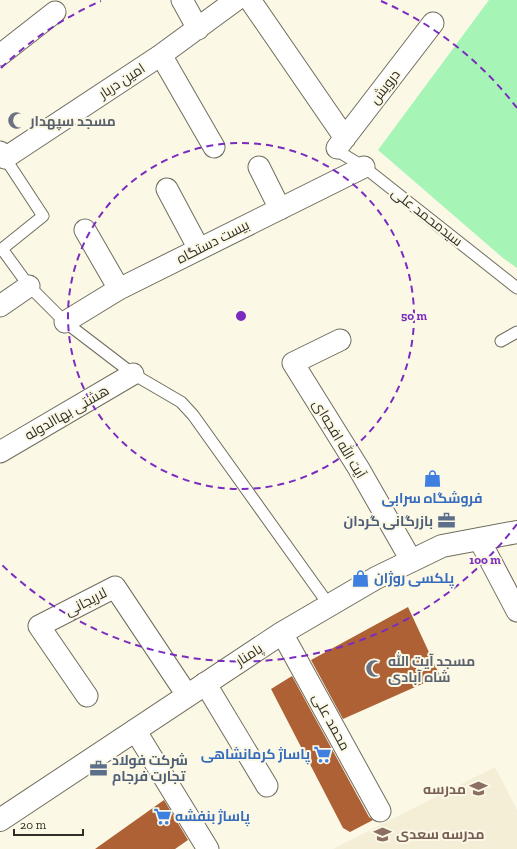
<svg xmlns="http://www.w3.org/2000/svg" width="517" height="849" viewBox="0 0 517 849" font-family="'Zilla Slab',Cairo,serif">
  <rect width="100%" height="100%" fill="#fbf8e6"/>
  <path fill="#f3eed5" d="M495,767L517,810V849H333Z"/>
  <path fill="#a7f4b7" d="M489,0H517V268L503,258L378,150Z"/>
  <path fill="#af6136" d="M408,607L440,676L343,719L311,660Z
    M292,676L369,817L373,820L350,832L343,828L271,689Z
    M164,800L188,840L175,849H95Z"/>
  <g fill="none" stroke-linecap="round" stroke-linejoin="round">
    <defs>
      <path id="lane" d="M336,150L364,167L517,288
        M5,158L43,216L2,249L29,286L65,322L133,374L181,402L193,415L329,605
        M501,341L517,332"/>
      <path id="street" d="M182,0L198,29
        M250,0L345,138
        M0,55L55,12
        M161,55L214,147
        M337,148L433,23
        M0,152L5,158L161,55L236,0
        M259,167L280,209
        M167,189L199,249
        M85,230L119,289
        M0,306L29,286
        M65,322L119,289L364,167
        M340,340L293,363L359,469L411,560
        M0,452L133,374
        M479,539L517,611
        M282,633L380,811
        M205,683L267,786
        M87,696L39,626L115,587L187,695
        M135,730L208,849"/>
      <path id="secondary" d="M0,820L282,633L376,578L442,546L517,532"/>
    </defs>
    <use href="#lane" stroke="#706d5e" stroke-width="13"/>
    <use href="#street" stroke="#706d5e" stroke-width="23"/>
    <use href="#secondary" stroke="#706d5e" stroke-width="24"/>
    <use href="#lane" stroke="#fff" stroke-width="11"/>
    <use href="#street" stroke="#fff" stroke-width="21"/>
    <use href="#secondary" stroke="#fff" stroke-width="22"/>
  </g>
  <g fill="none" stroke="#7b2cbf" stroke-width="2" stroke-dasharray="7 5">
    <circle cx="241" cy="316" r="173"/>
    <path d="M517 524A345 345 0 0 1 1 564M1 68A345 345 0 0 1 101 1M381 1A345 345 0 0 1 517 108"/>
  </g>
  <defs>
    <symbol id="mosque-bare" viewBox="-9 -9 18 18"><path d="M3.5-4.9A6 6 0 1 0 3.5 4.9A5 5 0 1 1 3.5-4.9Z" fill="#6b7280" stroke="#fbf8e6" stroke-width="2.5" paint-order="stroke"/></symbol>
    <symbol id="shop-bare" viewBox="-9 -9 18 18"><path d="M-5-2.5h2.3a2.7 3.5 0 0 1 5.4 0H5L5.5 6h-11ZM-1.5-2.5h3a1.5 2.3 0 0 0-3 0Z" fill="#3f7fe0" stroke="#fbf8e6" stroke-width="2.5" paint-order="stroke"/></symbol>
    <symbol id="office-bare" viewBox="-9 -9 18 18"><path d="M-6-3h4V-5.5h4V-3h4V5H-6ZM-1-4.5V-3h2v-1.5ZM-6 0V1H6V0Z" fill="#5c6f8a" stroke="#fbf8e6" stroke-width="2.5" paint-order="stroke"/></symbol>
    <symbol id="supermarket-bare" viewBox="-9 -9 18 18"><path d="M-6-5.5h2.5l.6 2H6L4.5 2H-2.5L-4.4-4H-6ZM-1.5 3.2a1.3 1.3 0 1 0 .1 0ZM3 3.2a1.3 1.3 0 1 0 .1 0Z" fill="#3f7fe0" stroke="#fbf8e6" stroke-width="2.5" paint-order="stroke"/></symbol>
    <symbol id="school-bare" viewBox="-9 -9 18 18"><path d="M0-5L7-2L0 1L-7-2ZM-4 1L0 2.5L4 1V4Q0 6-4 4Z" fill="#8d6e63" stroke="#fbf8e6" stroke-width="2.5" paint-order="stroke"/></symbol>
  </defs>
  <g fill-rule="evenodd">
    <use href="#mosque-bare" x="4" y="108" width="25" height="25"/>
    <use href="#shop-bare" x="420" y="466" width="25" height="25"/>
    <use href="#office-bare" x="434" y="508" width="25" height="25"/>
    <use href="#shop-bare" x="348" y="566" width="25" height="25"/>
    <use href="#mosque-bare" x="362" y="656" width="25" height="25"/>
    <use href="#supermarket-bare" x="310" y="742" width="25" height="25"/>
    <use href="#office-bare" x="86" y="756" width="25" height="25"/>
    <use href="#school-bare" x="466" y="776" width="25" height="25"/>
    <use href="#supermarket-bare" x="150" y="804" width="25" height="25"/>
    <use href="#school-bare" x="370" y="822" width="25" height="25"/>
  </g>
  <g text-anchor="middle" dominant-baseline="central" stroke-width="4" stroke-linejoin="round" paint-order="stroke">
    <g font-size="14" fill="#2f2e27" stroke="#fbf8e6">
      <text transform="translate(122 81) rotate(-33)">امین دربار</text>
      <text transform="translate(385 87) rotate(-52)">درویش</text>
      <text transform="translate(427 217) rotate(38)">سیدمحمد علی</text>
      <text transform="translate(213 242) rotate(-27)">بیست دستگاه</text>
      <text transform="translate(67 413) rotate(-30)">هشتی بهاالدوله</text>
      <text transform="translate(339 439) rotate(59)">آیت الله افجه‌ای</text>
      <text transform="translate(86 602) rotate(-27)">لاریجانی</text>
      <text transform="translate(249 655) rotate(-33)">پامنار</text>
      <text transform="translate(331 722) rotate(61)">محمد علی</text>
    </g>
    <g font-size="14" font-weight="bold" fill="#5b616d" stroke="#fbf8e6" text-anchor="start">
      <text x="30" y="121">مسجد سپهدار</text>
      <text x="388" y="661">مسجد آیت الله<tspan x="388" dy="16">شاه آبادی</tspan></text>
    </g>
    <g font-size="14" font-weight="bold" fill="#366cbe" stroke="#fbf8e6" text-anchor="start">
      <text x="432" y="498" text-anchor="middle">فروشگاه سرابی</text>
      <text x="374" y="578">پلکسی روژان</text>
      <text x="310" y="754" text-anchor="end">پاساژ کرمانشاهی</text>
      <text x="175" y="816">پاساژ بنفشه</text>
    </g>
    <g font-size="14" font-weight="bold" fill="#4e5e75" stroke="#fbf8e6" text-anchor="end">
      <text x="433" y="521">بازرگانی گردان</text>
      <text x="112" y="760" text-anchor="start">شرکت فولاد<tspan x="112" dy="16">تجارت فرجام</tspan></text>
    </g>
    <g font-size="14" font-weight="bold" fill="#785e54" stroke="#fbf8e6" text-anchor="end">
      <text x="466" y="789">مدرسه</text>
      <text x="396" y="834" text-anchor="start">مدرسه سعدی</text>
    </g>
  </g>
  <circle cx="241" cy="316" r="6" fill="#7b2cbf" stroke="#fbf8e6" stroke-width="2"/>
  <g font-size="12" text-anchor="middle" font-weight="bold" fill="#7b2cbf" stroke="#fbf8e6" stroke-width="4" stroke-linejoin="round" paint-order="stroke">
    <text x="414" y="320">50 m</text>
    <text x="485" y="564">100 m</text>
  </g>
  <path d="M14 829v6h69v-6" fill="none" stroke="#2f2e27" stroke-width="2"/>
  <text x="20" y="829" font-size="12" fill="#2f2e27" stroke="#fbf8e6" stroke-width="3" paint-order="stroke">20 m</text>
</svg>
